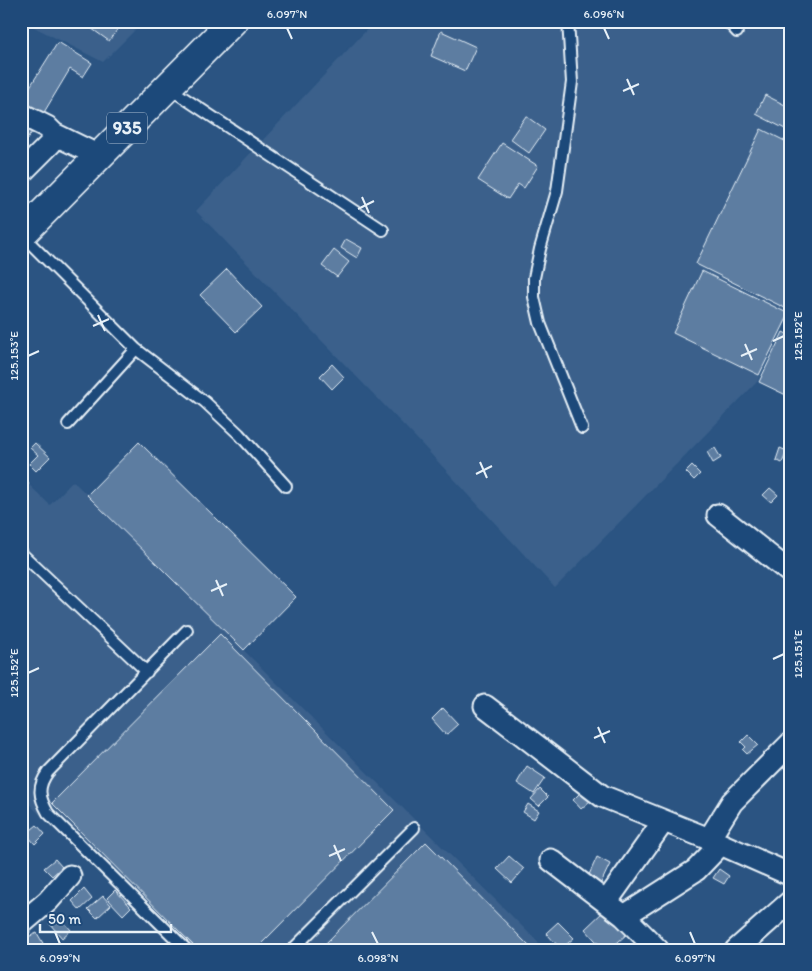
<svg xmlns="http://www.w3.org/2000/svg" width="812" height="971" viewBox="0 0 812 971" font-family="Itim,sans-serif">
  <rect width="100%" height="100%" fill="#2b5482"/>
  <filter id="ink" filterUnits="userSpaceOnUse"><feTurbulence type="fractalNoise" baseFrequency=".02" numOctaves="2"/><feDisplacementMap in="SourceGraphic" scale="10" xChannelSelector="R" yChannelSelector="G"/><feConvolveMatrix kernelMatrix="1 2 1 2 8 2 1 2 1" color-interpolation-filters="sRGB"/></filter>
  <g filter="url(#ink)">
    <path fill="#3a608b" d="M22,21H144L103,62Z
      M375,21H791V312L757,382L555,588L416,438L196,211Z
      M21,477L50,505L73,481L546,950H176L21,796Z"/>
    <path fill="#5d7da1" stroke="#e8f1f8" d="M81,21H121L123,22L109,41Z
      M441,31L476,47L465,71L431,56Z
      M58,42L92,63L83,77L70,69L43,114L21,101Z
      M765,95L791,108L789,131L756,114Z
      M526,116L545,130L529,153L510,139Z
      M21,126L32,132L26,141L21,138Z
      M761,129L791,144L789,310L696,264Z
      M502,143L538,166L524,188L518,184L508,199L478,180Z
      M346,239L362,248L357,258L341,248Z
      M334,250L349,262L337,277L322,266Z
      M227,269L262,307L236,332L200,295Z
      M702,271L789,314L759,375L673,333Z
      M783,332L791,336V387L786,395L759,382Z
      M332,364L344,377L332,389L320,376Z
      M139,442L296,597L244,650L87,495Z
      M35,443L50,457L36,471L29,464L38,455L30,448Z
      M715,448L721,458L713,463L707,452Z
      M780,448L787,451L782,463L776,460Z
      M692,466L700,474L694,480L686,472Z
      M21,477L29,484L21,492Z
      M770,488L778,495L771,502L763,495Z
      M220,634L394,810L255,950H198L52,803Z
      M443,708L458,724L446,735L432,719Z
      M748,735L758,745L747,754L743,750L746,747L741,742Z
      M527,766L545,778L534,794L517,783Z
      M540,789L548,797L539,806L531,799Z
      M583,790L591,800L581,809L573,800Z
      M528,804L539,811L534,819L523,812Z
      M37,825L45,834L35,844L26,834Z
      M426,842L533,950H319Z
      M509,856L524,869L512,883L497,869Z
      M597,857L610,864L601,883L588,877Z
      M55,859L62,867L52,876L44,868Z
      M719,869L729,876L724,884L713,878Z
      M84,889L92,899L80,910L72,901Z
      M115,890L131,907L123,915L107,898Z
      M103,896L111,905L97,918L88,909Z
      M605,910L627,934L609,950H604L585,929Z
      M58,915L71,930L62,938L49,923Z
      M558,922L574,938L561,949L546,933Z
      M37,933L44,945L34,950H21V940Z"/>
    <g fill="none" stroke-linecap="round" stroke-linejoin="round">
      <defs>
        <path id="service" d="M568,21L572,82L557,191L540,249L534,278V297L540,323L582,428
          M727,21L737,32
          M169,88L383,230
          M22,235L136,349L205,402L239,434L286,486
          M68,424L136,349
          M21,553L147,672
          M187,630L48,772C37,787 39,797 48,813L187,950
          M292,950L414,828"/>
        <path id="minor" d="M21,114L47,127L54,134L51,143L21,173
          M54,134L99,156
          M718,515L791,573
          M485,706L602,796L709,839
          M791,743L732,802L709,839L791,875
          M551,860L624,916L696,870L720,845
          M607,901L663,822
          M624,916L658,950
          M21,924L48,901L70,876
          M736,950L791,901"/>
        <path id="primary" d="M21,235L233,21"/>
      </defs>
      <use href="#service" stroke="#e8f1f8" stroke-width="14"/>
      <use href="#minor" stroke="#e8f1f8" stroke-width="25"/>
      <use href="#primary" stroke="#e8f1f8" stroke-width="31"/>
      <use href="#service" stroke="#1f4a7a" stroke-width="10"/>
      <use href="#minor" stroke="#1f4a7a" stroke-width="21"/>
      <use href="#primary" stroke="#1f4a7a" stroke-width="28"/>
    </g>
  </g>
  <path fill="none" stroke="#e8f1f8" stroke-width="2" d="M287,28L292,39M604,28L609,39M627,79L634,95M623,91L639,84M362,197L369,213M358,209L374,201M98,315L105,331M93,326L109,319M773,341L784,336M745,344L752,360M28,356L39,351M741,356L757,349M480,462L487,478M476,474L492,466M216,580L223,596M211,591L227,584M773,659L784,654M28,673L39,668M598,727L605,743M594,738L610,731M334,845L341,861M329,856L345,849M55,932L60,944M372,932L378,944M690,932L695,944"/>
  <g text-anchor="middle" dominant-baseline="central" stroke-width="4" stroke-linejoin="round" paint-order="stroke">
    <rect fill="#1f4a7a" stroke="#acbfd2" stroke-width="1" x="107" y="112.5" width="40" height="31" rx="4"/>
    <g font-size="18" font-weight="bold" fill="#e8f1f8">
      <text x="127" y="128">935</text>
    </g>
  </g>
  <rect width="812" height="971" fill="none" stroke="#1f4a7a" stroke-width="55"/>
  <path d="M40 924v8h131v-8" fill="none" stroke="#e8f1f8" stroke-width="2.5"/>
  <text x="48" y="924" font-size="15" fill="#e8f1f8" stroke="#1f4a7a" stroke-width="4" paint-order="stroke">50 m</text>
  <rect x="28" y="28" width="756" height="916" fill="none" stroke="#e8f1f8" stroke-width="2"/>
  <g font-size="12" text-anchor="middle" fill="#e8f1f8">
    <text x="287" y="18">6.097°N</text>
    <text x="604" y="18">6.096°N</text>
    <text transform="translate(798 336) rotate(-90)" y="4">125.152°E</text>
    <text transform="translate(14 356) rotate(-90)" y="4">125.153°E</text>
    <text transform="translate(798 654) rotate(-90)" y="4">125.151°E</text>
    <text transform="translate(14 673) rotate(-90)" y="4">125.152°E</text>
    <text x="60" y="962">6.099°N</text>
    <text x="378" y="962">6.098°N</text>
    <text x="695" y="962">6.097°N</text>
  </g>
</svg>
